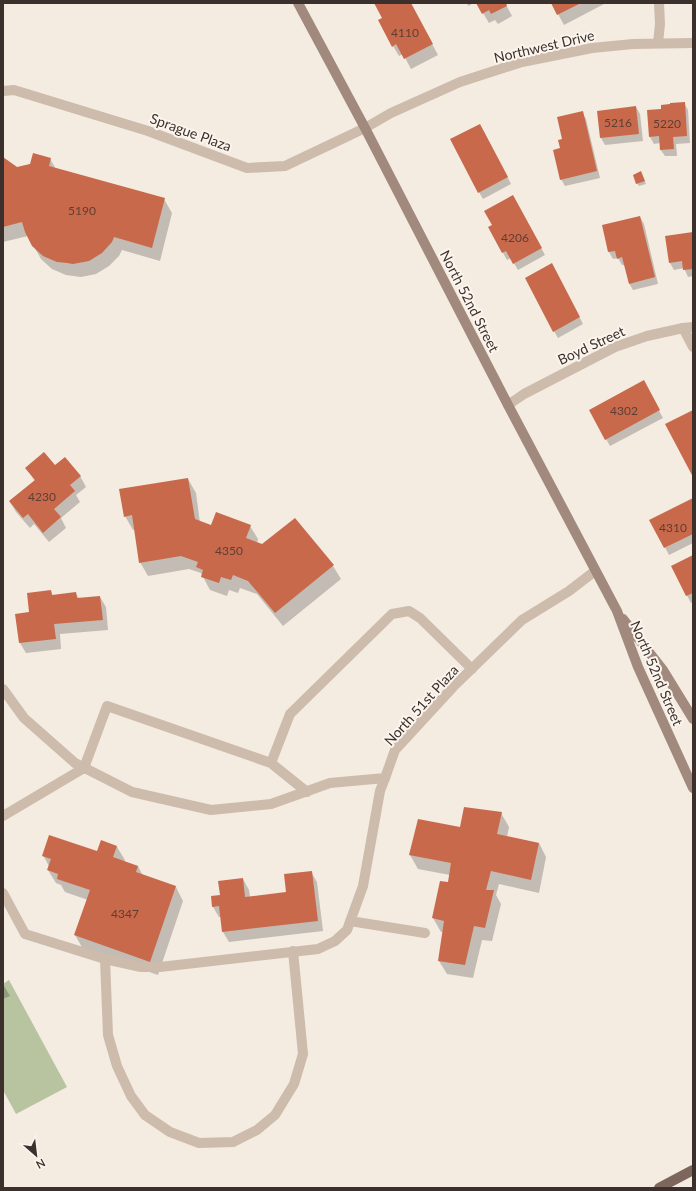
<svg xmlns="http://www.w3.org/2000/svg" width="696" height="1191" viewBox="0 0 696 1191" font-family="Lato,sans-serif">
  <rect width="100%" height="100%" fill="#f4ebe1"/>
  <path fill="#b8c4a0" d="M9,980L67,1087L16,1114L3,1090V984Z"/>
  <path fill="#0003" d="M375,3H410L438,55L411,69L403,54L399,56L393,46L383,18Z
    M467,3H474L468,6Z
    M477,3H505L512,16L498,24L495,20L489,23Z
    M552,3H606L564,25Z
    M684,103L688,110L690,143L676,144L677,156H665L660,149V143L654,144L650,137Z
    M636,107L640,114L643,141L605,145L601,138Z
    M582,112L586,119L600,178L565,186L561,179L564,140Z
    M484,132L511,184L483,199L479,192Z
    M3,159L17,168L50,159L56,169L164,199L172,213L160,261L122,250L119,256L109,266L96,274L81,277L66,275L52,269L41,259L28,236L3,242Z
    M642,175L646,184L639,186L637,183Z
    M513,196L545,255L518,270L511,258L507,260L489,228L493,225Z
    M640,217L644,224L658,284L633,290L629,283L625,265H622L618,258L613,259L609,252L603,226Z
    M693,233V276L688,277L684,268L674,270L670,263Z
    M556,272L583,324L558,338L554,331Z
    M647,389L663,418L610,446L606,439Z
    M26,468L80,476L86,487L76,495L80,502L61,518L66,528L49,542L34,524L30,528L16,512L10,502L35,481Z
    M188,479L196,493L200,523L212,527L250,526L258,539L257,543L333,566L341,579L283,626L257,594L240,588L238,593L229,590L227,596L210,590L201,573L189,569L148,576L140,562L135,529L133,530L125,516Z
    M693,499V543L669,555L651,520Z
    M693,556V602L691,603L672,567Z
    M51,592L53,596L76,593L79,599L100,597L106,607L108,630L60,634L61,649L26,653L20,643Z
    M501,813L509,827L507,837L539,843L546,857L539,893L499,884L496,895L501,904L492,941L482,940L473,978L447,974L439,961L444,932H441L433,918L449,883L450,875L418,869L410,855L419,820L461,828Z
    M101,841L117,847L125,860L124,862L138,866L143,876L176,887L183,901L158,975L83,949L75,935L88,900L65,892L61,885L56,883L48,870L49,866L43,855L98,853Z
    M311,872L317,882L323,931L229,942L223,932L222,917H219L213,907L212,897L221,896L243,879L249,890L250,897L287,893Z
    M3,984L10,996L3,999Z"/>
  <path fill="#c8694b" d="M374,3H411L433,44L404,59L396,44L392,47L378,20L382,18Z
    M476,3H506L507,6L491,14L489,10L482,14Z
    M551,3H581L557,15Z
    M685,102L687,136L673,137L674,149L660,150L659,136L649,137L647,110L661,109V105L670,104V103Z
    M636,106L639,134L600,138L597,111Z
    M583,111L597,171L560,180L553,150L560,148L558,140L562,139L557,117Z
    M480,124L508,177L478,193L450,139Z
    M33,153L51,158L49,166L165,198L152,248L114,237L112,242L102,253L89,261L73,264L67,263L57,262L43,256L32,246L25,232L22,222L3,227V157L17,167L30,164Z
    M641,171L645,181L636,184L633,175Z
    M513,195L542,248L513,264L506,251L502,253L488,227L492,225L484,211Z
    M640,216L655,277L629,284L622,257L617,259L615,251L608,252L602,225Z
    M693,232V269L683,270L682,261L669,263L665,236Z
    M552,263L580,317L553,332L525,278Z
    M644,380L660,410L605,440L589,410Z
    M693,410V477L665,424Z
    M44,452L55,465L65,457L81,476L70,485L75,491L54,509L61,517L43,533L28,514L23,518L9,501L35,480L25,468Z
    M188,478L195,519L211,525L216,512L251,525L246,538L262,544L295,518L334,565L275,613L248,581L233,575L231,580L221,577L219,583L201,577L203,570L196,567L198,562L181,556L139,563L132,515L124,517L119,489Z
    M693,498V534L664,548L649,520Z
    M693,555V593L686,596L671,566Z
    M51,590L52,595L76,592L77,598L100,596L103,620L54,624L56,639L19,643L15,614L29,612L27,593Z
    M464,807L502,812L497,834L539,843L531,880L491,871L486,890H494L485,928L474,926L465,965L438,961L444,921L432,918L440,881L448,882L451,863L409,855L418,819L460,827Z
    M49,835L97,851L101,840L117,846L113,857L138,866L136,872L176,886L150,962L74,935L90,890L57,879L58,874L47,870L51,859L42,856Z
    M312,871L318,921L222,932L219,906L212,907L211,896L220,895L218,881L243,878L245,897L286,892L284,874Z"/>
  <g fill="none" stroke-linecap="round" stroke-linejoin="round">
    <path stroke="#cdbbac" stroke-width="10" d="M683,328L693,347
      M84,768L107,706L271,763
      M307,792L271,763L290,714L392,614L409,611L420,618L472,669
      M3,893L25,934L105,959L141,967H160L318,949L335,941L347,930L363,886L380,791L385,778
      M350,921L425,933
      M105,959L108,1035L117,1066L131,1096L145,1115L170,1132L199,1143L233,1142L257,1130L275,1115L294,1084L303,1054L293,951"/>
    <path stroke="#cdbbac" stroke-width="10" d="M658,43L660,24L659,3
      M3,91L14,90L148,131L247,168L285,166L365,128L391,113L460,82L522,62L592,48L633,44L693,43
      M508,405L524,394L615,347L647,336L683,328L693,327
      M3,689L24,718L75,763L132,792L211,810L271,804L330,783L385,778L395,750L453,687L522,620L569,591L595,571
      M3,816L84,768"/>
    <path stroke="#a18a7d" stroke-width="10" d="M298,3L365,128L508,405L617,611L638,667L693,788
      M623,619L663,670L693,719"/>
    <path stroke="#7d675c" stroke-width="10" d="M659,1188L693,1170"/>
  </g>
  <g text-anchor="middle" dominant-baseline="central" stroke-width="4" stroke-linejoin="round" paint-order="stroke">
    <g font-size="12" fill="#5e3e33">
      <text x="405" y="32">4110</text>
      <text x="618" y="122">5216</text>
      <text x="667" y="123">5220</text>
      <text x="82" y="210">5190</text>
      <text x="515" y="237">4206</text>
      <text x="624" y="410">4302</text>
      <text x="42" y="496">4230</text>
      <text x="673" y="527">4310</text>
      <text x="229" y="550">4350</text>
      <text x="125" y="913">4347</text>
    </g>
    <g font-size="14" fill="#3b302b" stroke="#fbf5ee">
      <text transform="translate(544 46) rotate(-13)">Northwest Drive</text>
      <text transform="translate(191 132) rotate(20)">Sprague Plaza</text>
      <text transform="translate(470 301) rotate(63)">North 52nd Street</text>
      <text transform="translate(591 345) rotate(-25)">Boyd Street</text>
      <text transform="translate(657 673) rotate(67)">North 52nd Street</text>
      <text transform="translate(421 705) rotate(-48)">North 51st Plaza</text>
    </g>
  </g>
  <rect width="696" height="1191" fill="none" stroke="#3b302b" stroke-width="8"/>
  <g transform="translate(36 1155) rotate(152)" stroke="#fbf5ee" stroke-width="3" paint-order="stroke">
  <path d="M0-3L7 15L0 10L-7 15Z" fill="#3b302b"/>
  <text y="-6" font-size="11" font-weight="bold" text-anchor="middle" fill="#3b302b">N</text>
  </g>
</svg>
